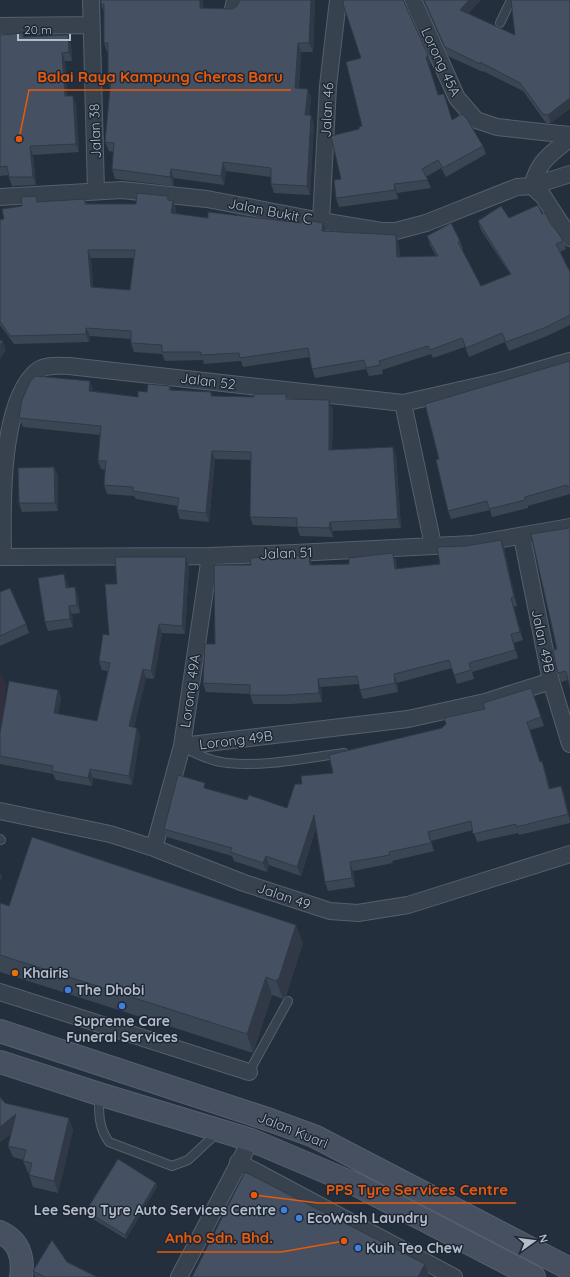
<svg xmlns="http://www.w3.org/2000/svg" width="570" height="1277" viewBox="0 0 570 1277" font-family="Quicksand,sans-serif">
  <rect width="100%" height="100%" fill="#242f3e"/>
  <path fill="#32303f" d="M0,670L6,685L0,739Z"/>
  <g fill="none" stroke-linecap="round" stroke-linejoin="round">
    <defs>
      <path id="lane" d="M500,23L511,0
        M185,748C198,755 213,762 228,763C266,767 306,758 344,753
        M0,839L1,840
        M249,1072L288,1001
        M99,1095C99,1113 98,1127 109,1142L172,1166L188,1160L218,1132"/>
      <path id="street" d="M91,0L96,191
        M413,0L457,98L476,120L497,127L570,135
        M233,9L235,0
        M0,26L92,25
        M532,186L543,196L570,238
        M532,186C539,160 550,155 570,138
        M0,197L122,190L207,199L321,221L381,231H396L426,223L517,187L532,186L570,174
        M321,221L328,86L338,0
        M403,403L433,545
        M522,537L551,681L570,744
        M3,556C2,505 0,402 37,371C46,364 59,366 69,366L403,403L500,381L570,361
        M0,557L210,556L295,553L473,544L570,527
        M182,746L408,719L485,702L551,681
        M0,811L110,834L154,848L244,883L330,911L358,913L408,905L570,854
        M154,848L182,746L210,556
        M0,992L249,1072
        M238,1162L454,1277
        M179,1277L251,1140"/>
      <path id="secondary" d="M0,1031L270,1120L314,1136L570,1269
        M0,1062L99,1094L251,1140L357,1185L534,1277
        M0,1232C19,1241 24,1257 21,1277"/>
    </defs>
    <use href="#lane" stroke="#565f6c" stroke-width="10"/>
    <use href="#street" stroke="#565f6c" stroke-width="18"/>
    <use href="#secondary" stroke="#565f6c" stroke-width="24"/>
    <use href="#lane" stroke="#38414e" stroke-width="8"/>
    <use href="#street" stroke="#38414e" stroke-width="16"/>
    <use href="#secondary" stroke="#465061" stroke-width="22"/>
  </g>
  <path fill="#3b4654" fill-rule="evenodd" d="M101,0H203V8L232,9L237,6L240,0H315L313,52H301L299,88L311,98L309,115H311L314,124L310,195L274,193L271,184V177L226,171L224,185L174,178L173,186L115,179L112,169L114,152L109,151L105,142L110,87L108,79V52H107L104,43V12L101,4Z
    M423,0H481L468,13L515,35L511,0L551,123H546L523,91L483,71V72L448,56Z
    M23,33L24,37L71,44L72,61H65L67,96L76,104L79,152L33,155L36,185L12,186L8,175L0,176V35Z
    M428,55L431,64L429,65L438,95L444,94L452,120L483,146L486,154L446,177L441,168L426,177L431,188L397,193L398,199L339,207L336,198L341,179L359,129L362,126L361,58Z
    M168,196L170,200L173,201L176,209L175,214L208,218L326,232L399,244L400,257L436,256L430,245L427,236L460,241L463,249L462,250L481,286L510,274L481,230L478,221L509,218L542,214L563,241L566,249L560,252L570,272V325L547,336L509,351L505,342L469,357L465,347L433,358L431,354L382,370L383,374L369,376L366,369L315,378L312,369L310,357L243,367L241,361L204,364L203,360L165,361L162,354L134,352L131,343V339L90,336L89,342L14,344L0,325V220L4,219L22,206L38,202L85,199L87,204H136ZM91,258H134L130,290L93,288Z
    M570,361V495V494L528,506V508L492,517L490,510L451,519L448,511L439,459Z
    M170,386L171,390L211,392L212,396L288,399L333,409L332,450L396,455L401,528L333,531V537L300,536L297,527L253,525L250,517L251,460L215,459L209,522L180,519L177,510L178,506L136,499L134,496L107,494L104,485L105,470L101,469L98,461L100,435L23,427L19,418L93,390V391L138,397L147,392Z
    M54,467L58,476V511L22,512L19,503Z
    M531,534L568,680L561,682L558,673L557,649Z
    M501,540L504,548L517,606L514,607L523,640L514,643L518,658L472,672L474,679L457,684L452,668L397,683L398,692L363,699L360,690L359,684L321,687L322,702L291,704H253L250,694L206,692L203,683L215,644L251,565L312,564V565L349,564L393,553L396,561L397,569L440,564L466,546Z
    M189,566L185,634L162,633L154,679L146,678L134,727L140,736L132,785L93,778L92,786L56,780L53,774L0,764V733L58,690L61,698L58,714L97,721L108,671L102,670L99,661L109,635L117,584Z
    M64,574L67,583L68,588L78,596L80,613L72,614L73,627L48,631L45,622Z
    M0,592L26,624L29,633L0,646Z
    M531,688L544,726L530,730L540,762L542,761L545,770L550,788L561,786L564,794L570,820V823L519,835L518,833L477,842L473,830L431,841L434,851L392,861L393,863L353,871L355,887L328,891L325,882L316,828L301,876L269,865L267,872L234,861L232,856L167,837L164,829L207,789L247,800L287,808L302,784L333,773L442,728Z
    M0,903L9,906L303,943L286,996L283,999L272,995L253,1053L0,972Z
    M5,1103L73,1130L58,1193L33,1187L29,1175L30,1173H28L23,1161L24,1160L13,1157L8,1146L12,1133L0,1142Z
    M156,1183L157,1187L126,1239L88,1216L86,1211Z
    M67,1262L97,1277H35L33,1271Z"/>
  <path fill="#303945" d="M200,0H203V17L200,8Z
    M311,0H315L313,52L309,43Z
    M469,0H481L463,18L460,10Z
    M68,35L71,44L72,61L69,52Z
    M298,43L301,52L298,97L295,88Z
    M62,53L65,61L68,105L65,96Z
    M428,55L431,64L429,65L441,104L426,57Z
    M308,89L311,98L309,124L305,115Z
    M444,94L447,102L455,128L452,120Z
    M73,96L76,104L79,152L76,144Z
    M570,98V109L551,123L548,115Z
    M311,115L314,124L310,195L307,186Z
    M30,146L33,155L36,185L33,177Z
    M223,162L226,171L224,185L221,176Z
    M171,169L174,178L173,186L170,177Z
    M394,184L397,193L398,199L395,190Z
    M173,201L176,209L174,222L171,213Z
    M323,223L326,231H322Z
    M396,235L399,244L400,266L397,257Z
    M88,250L91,258L94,296L91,287Z
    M86,328L90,336L89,342L86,334Z
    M3,341L6,350L0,359V346Z
    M90,381L93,390L92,400L89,391Z
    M329,400L333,409L332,458L329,450Z
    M393,447L396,455L401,528L398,519Z
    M212,451L215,459L209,522L206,513Z
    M54,467L58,476V511L55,503Z
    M330,522L333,531V537L329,528Z
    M501,540L504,548L517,606L514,597Z
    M393,553L396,561L398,577L395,569Z
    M309,555L312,564L313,574L310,565Z
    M186,557L189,566L185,634L182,626Z
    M64,574L67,583L69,597L66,588Z
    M75,587L78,596L80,613L77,605Z
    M511,598L514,607L523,640L520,632Z
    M69,606L72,614L73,627L70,619Z
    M159,624L162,633L154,679L151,671Z
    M511,634L514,643L518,658L515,650Z
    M143,669L146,678L132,735L129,726Z
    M394,674L397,683L398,692L395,683Z
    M318,679L321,687L322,702L319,693Z
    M58,690L61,698L57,722L54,713Z
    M137,728L140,736L132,785L129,776Z
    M542,761L545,770L552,797L549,789Z
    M90,769L93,778L92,786L88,778Z
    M561,786L564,794L570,821L568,814Z
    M314,815L317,824L301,876L297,867Z
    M428,832L431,841L434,851L431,843Z
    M266,856L269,865L267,872L263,863Z
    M350,862L353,871L355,887L352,878Z
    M0,872L2,877L0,882Z
    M296,925L303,943L286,996L283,999L276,981Z
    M266,977L272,995L253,1053L247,1034Z
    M16,1114L20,1126L0,1142V1127Z
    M69,1118L73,1130L58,1193L54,1181Z
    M156,1183L157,1187L126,1239L125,1235Z
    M425,1264L429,1276V1277H418Z"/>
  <path fill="#455162" stroke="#303945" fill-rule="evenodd" d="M101,0H200V8L232,9L237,6L240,0H311L309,43H298L295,88L308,89L305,115H311L307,186L271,184V168L223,162L221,176L171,169L170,177L112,169L114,143L105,142L111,79H108V43H104V4H101Z
    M343,0H403L428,55L426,57L438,95L444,94L452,120L462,114L467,119L483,146L443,168L438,160L422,169L428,180L394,184L395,190L336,198L334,180L341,179L331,136L359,129V127L362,126L346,62L361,58L343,4Z
    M424,0H469L460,10L515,35L511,0H570V98L548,115L543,114L520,83L480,62V64L445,47Z
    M23,33V37L68,35L69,52L62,53L65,96H73L76,144L30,146L33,177H9L7,166L0,167V35Z
    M137,193L168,196V200L173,201L171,213L208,218V212L301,223V219L323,223L322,231L396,235L397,257L438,256L427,236L451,223L460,241L458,242L481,286L511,274L478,221L501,206L509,218L538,205L542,214L545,213L552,226H553L560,236L563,241L556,244L570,272V315L544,328L506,342L502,333L466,348L462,338L430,350L428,346L379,361L380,365L366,368L364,360L312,369L308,348L240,358L239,353L201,355V352H162V345L131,343V331L86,328V334L10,336L0,321V220L4,219L2,209L22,206L21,197L36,196L37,202L85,199V204H136ZM88,250H135L130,290L91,287Z
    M0,340L3,341L0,346Z
    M570,361V486L567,487V485L525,497V500L489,509L487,501L448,511L436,460L439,459L425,404Z
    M35,376L90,381L89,391L138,397V391L147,392L148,384L170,386L169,390L211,392V396L254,397V394H286V399L329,400V450L393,447L398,519L330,522L329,528L297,527V518L250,517L251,452L212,451L206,513L177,510L179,498L133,491V487L104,485L106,461H98L101,426L19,418L22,400L30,382Z
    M54,467L55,503H19L18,468Z
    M570,527V689L566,671L558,673L557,670L553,650L557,649L531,534L569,528Z
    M501,540L514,597L511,598L520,632L511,634L515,650L469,663L471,670L454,675L449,660L394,674L395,683L360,690L357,676L318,679L319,693L287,695H250V685L203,683L205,644H215L214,565H251L250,558L309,555L310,565L349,564V558L393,553L395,569L440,564L437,547L466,546Z
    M115,557H186L182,626L159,624L151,671L143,669L129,726L137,728L129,776L90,769L88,778L52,771L53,766L0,756V733L9,681L58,690L54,713L97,721L110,663L99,661L103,634L109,635L105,584H117Z
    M64,574L66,588L75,587L77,605L69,606L70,619L45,622L38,578Z
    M10,588L26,624L0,636V592Z
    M531,688L541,717L527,722L540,762L542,761L549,789L561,786L568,814L516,827V824L473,834L471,821L428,832L431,843L389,852L390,855L350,862L352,878L325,882L314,815L297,867L266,856L263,863L230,852L232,848L164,829L178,775L205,783L204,788L247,800L249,795L287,808L295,784H302L301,776L333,773L329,755L442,728L446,724L444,718L485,709L483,703Z
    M32,837L296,925L279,978L276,981L266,977L247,1034L0,955V903L9,906Z
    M0,1097L5,1103L69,1118L54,1181L29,1175L32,1163L23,1161L26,1150L8,1146L16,1114L0,1127Z
    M118,1159L156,1183L125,1235L86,1211Z
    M245,1172L425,1264L418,1277H192Z
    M52,1240L67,1262L97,1277H45L33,1271Z"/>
  <circle fill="#e8710a" stroke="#1d2633" stroke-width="1.5" cx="15" cy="973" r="4"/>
  <g fill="#3f7fe0" stroke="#1d2633" stroke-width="1.5">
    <circle cx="68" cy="990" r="4"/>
    <circle cx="122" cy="1006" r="4"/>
    <circle cx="284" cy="1210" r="4"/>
    <circle cx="299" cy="1218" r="4"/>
    <circle cx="358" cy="1248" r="4"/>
  </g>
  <g text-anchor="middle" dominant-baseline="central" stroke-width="3" stroke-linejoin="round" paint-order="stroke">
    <g font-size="14" fill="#b4bcc9" stroke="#1d2633">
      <text transform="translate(441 62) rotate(65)">Lorong 45A</text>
      <text transform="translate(327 110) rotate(-87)">Jalan 46</text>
      <text transform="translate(95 131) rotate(-92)">Jalan 38</text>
      <text transform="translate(270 211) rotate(11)">Jalan Bukit C</text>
      <text transform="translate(208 381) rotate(7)">Jalan 52</text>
      <text transform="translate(286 553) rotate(-2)">Jalan 51</text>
      <text transform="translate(543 641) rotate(78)">Jalan 49B</text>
      <text transform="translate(190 691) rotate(-82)">Lorong 49A</text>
      <text transform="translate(236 740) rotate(-7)">Lorong 49B</text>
      <text transform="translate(284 896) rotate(19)">Jalan 49</text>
      <text transform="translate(293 1130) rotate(22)">Jalan Kuari</text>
    </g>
    <g font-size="14" font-weight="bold" fill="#b4bcc9" stroke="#1d2633" text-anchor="start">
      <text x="23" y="973">Khairis</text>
      <text x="76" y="990">The Dhobi</text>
      <text x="122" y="1021" text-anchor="middle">Supreme Care<tspan x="122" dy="16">Funeral Services</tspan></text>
      <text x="276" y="1210" text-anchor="end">Lee Seng Tyre Auto Services Centre</text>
      <text x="307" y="1218">EcoWash Laundry</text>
      <text x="366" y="1248">Kuih Teo Chew</text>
    </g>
  </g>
  <path fill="none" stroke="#e8590c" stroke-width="1.5" d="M19 139L29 90H291M254 1195L318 1203H516M344 1241L281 1252H157"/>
  <g fill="#e8590c" stroke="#1d2633" stroke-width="1.5">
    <circle cx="19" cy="139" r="4"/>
    <circle cx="254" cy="1195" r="4"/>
    <circle cx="344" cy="1241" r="4"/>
  </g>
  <g font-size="15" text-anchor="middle" font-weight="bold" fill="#e8590c" stroke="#1d2633" stroke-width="3" stroke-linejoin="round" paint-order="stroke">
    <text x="160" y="82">Balai Raya Kampung Cheras Baru</text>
    <text x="417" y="1195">PPS Tyre Services Centre</text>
    <text x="219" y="1243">Anho Sdn. Bhd.</text>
  </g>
  <g transform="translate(534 1241) rotate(76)" stroke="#1d2633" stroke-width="3" paint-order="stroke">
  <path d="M0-3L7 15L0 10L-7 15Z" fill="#b4bcc9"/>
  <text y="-6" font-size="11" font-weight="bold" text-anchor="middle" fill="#b4bcc9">N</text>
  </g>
  <path d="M18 34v6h52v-6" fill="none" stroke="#b4bcc9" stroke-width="2"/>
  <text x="24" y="34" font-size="12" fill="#b4bcc9" stroke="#1d2633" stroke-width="3" paint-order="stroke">20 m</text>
</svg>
